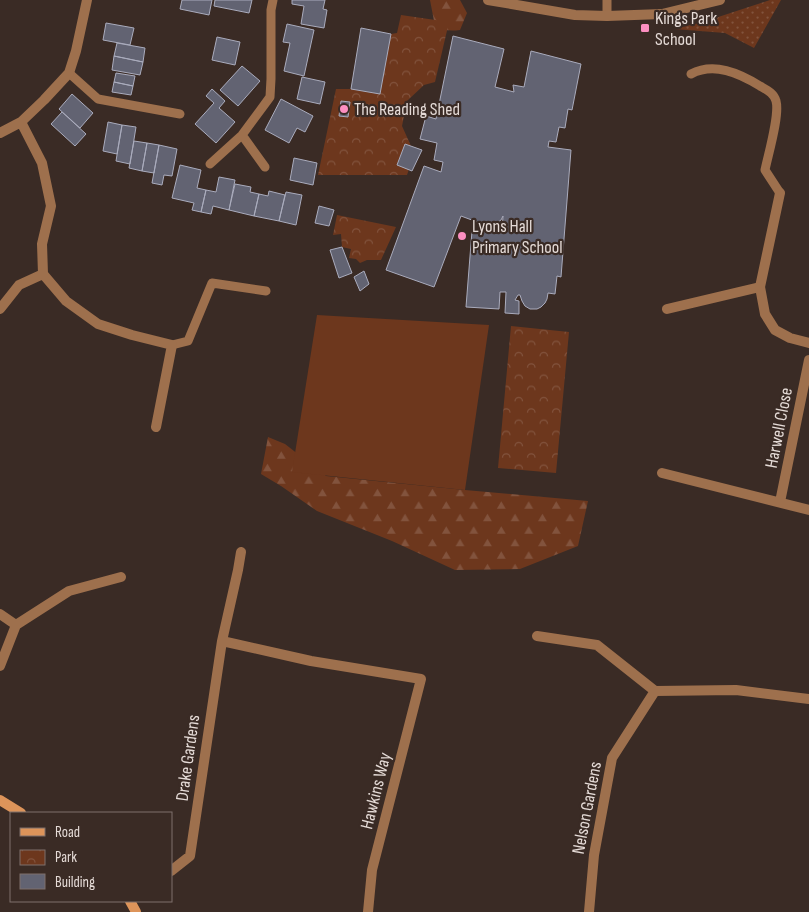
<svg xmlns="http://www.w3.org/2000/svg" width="809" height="912" viewBox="0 0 809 912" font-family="'Sofia Sans Condensed',sans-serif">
  <defs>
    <pattern id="grass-dots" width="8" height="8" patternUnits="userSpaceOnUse" patternTransform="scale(1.25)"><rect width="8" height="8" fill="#6d371d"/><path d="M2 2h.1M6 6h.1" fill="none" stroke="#82533d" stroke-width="1.8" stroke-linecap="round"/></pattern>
    <pattern id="forest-firs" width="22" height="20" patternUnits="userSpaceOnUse" patternTransform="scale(1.25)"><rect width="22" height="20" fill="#6d371d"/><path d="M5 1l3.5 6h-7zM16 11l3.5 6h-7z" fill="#82533d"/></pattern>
    <pattern id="park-crowns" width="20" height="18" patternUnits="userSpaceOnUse" patternTransform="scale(1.25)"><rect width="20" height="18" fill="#6d371d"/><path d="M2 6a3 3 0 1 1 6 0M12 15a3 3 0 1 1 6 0" fill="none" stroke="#82533d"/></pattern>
  </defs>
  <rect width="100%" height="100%" fill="#3a2b25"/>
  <path fill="url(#grass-dots)" d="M770,0H781L754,48L725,33L674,29L703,22Z"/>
  <path fill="url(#forest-firs)" d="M430,0H460L467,13L460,30C451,31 443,31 435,26Z
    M268,437L285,444L326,476L465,490L588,501L578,546L520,569L455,570L392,541L317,511L281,486L261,474Z"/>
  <path fill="url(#park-crowns)" d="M401,15L449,22L435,82L424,85L407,101L402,126L411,146L405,144L397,165L409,169L407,175H318L336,89H351L380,94L391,34L397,33Z
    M337,215L396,227L381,260H367L360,263L356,259L349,258L351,249L342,247L341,234L333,235Z
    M511,326L569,332L556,473L498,468Z"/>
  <path fill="#6d371d" d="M317,315L489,325L465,490L292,472Z"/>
  <path fill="#626372" stroke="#aaacbd" d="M182,0H212L209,15L180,9Z
    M215,0H252L249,13L214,6Z
    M292,0H325L323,9L327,10L324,28L301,24L304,6L292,4Z
    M106,23L134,28L130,45L103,40Z
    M287,24L314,30L304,76L284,71L290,43L283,42Z
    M361,28L391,34L380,94L351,89Z
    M453,36L504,49L495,87L514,92L513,85L524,87L531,51L581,64L572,110L568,109L565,128L559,127L556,142L549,141L548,147L571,150L561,277L557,276L555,294L548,293L547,299L545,303L541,307L537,309H530L525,306L522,301L520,295H518L515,300L519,301V314L505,313L506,292H500L499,309L466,307L472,231L502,233L503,216L501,220L493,226H488L461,216L434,287L386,270L424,166L441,172L443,162L434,160L437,143L420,139L426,116L436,119Z
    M217,37L240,42L235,65L212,60Z
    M117,43L145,48L143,62L114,56Z
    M114,56L143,62L140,75L112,70Z
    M242,66L260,81L238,106L220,90Z
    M116,73L135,76L133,86L114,82Z
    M302,77L325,82L320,104L297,99Z
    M114,82L133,86L131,95L112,92Z
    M212,89L225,101L219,108L235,122L216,143L195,124L214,103L206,96Z
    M72,94L93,113L80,128L59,109Z
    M281,99L313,116L305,132L297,128L289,143L265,130Z
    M341,101L350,102L348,117L339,116Z
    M62,112L86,134L75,146L51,124Z
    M108,122L122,125L117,154L103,151Z
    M122,125L136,127L130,164L116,161Z
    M134,141L147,143L142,171L129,168Z
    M147,143L159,145L154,173L142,171Z
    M405,144L422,150L412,171L397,165Z
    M159,145L177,149L172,176L164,175L162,185L152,183Z
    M294,158L317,163L313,185L290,180Z
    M180,165L201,170L197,188L206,190L201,212L192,210L194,203L172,198Z
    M219,177L235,180L229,210L213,206L211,214L201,212L206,190L216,192Z
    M235,184L251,187L250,192L259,194L254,216L229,210Z
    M269,191L285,195L279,221L254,216L259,194L268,196Z
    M286,192L302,195L296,225L279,221Z
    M319,206L334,210L329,226L315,223Z
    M342,247L352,273L339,278L330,250Z
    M364,271L369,284L360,291L354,277Z"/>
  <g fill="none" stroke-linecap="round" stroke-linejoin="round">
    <path stroke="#9e704d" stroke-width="9" d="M607,16V0
      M69,73L98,99L180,114
      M691,74C714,62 739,73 760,86C767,90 774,93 776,101C780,115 768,155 765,170L780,193
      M242,135L265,167
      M210,164L242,135L270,97L271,79V10L273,0
      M172,345L188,341L212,283L266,291"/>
    <path stroke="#9e704d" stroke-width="10" d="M488,0L575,15L607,16L662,14L720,0
      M21,122L42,163L51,206L42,244L43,274L66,301L98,324L132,335L172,345L156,427
      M0,133L21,122L44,100L69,73L76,51L87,0
      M780,193L760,287L765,314L775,330L790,338L809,343
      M0,309L19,285L43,274
      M667,309L760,287
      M662,473L809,510
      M780,502L809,360
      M0,614L16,625L0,666
      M16,625L69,591L121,577
      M537,636L597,645L655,691
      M222,641L311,661L421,679L372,870L368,912
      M171,871L190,856L222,641L238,570L241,552
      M589,912L594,855L612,758L655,691L736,690L809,699"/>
    <path stroke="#dd945a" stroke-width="10" d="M0,800L21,813
      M130,901L136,912"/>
  </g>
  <g fill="#fc8fc1" stroke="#3a2b25" stroke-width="2">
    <rect x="640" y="23" width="10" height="10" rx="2.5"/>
    <circle cx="344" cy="109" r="5"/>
    <circle cx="462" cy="236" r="5"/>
  </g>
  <g text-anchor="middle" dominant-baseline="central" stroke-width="4.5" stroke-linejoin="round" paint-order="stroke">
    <g font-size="18" fill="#e5dbd7" stroke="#3a2b25" text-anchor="start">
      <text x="655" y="18">Kings Park<tspan x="655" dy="21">School</tspan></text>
      <text x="354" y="109">The Reading Shed</text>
      <text x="472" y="226">Lyons Hall<tspan x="472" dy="21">Primary School</tspan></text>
    </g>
    <g font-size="18" fill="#e5dbd7" stroke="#3a2b25">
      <text transform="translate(779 428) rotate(-79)">Harwell Close</text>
      <text transform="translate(188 758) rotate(-82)">Drake Gardens</text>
      <text transform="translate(376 791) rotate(-76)">Hawkins Way</text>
      <text transform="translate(587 808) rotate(-79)">Nelson Gardens</text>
    </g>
  </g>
  <rect x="10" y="812" width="162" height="90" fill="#3a2b25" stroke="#7e716c"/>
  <rect x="20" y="828" width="25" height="8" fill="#dd945a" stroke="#7e716c"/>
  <text x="55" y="837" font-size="15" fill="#e5dbd7">Road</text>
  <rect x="20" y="850" width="25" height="15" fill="url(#park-crowns)" stroke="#7e716c"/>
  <text x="55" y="862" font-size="15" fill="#e5dbd7">Park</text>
  <rect x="20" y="874" width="25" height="15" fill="#626372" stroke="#7e716c"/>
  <text x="55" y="887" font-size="15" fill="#e5dbd7">Building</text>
</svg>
